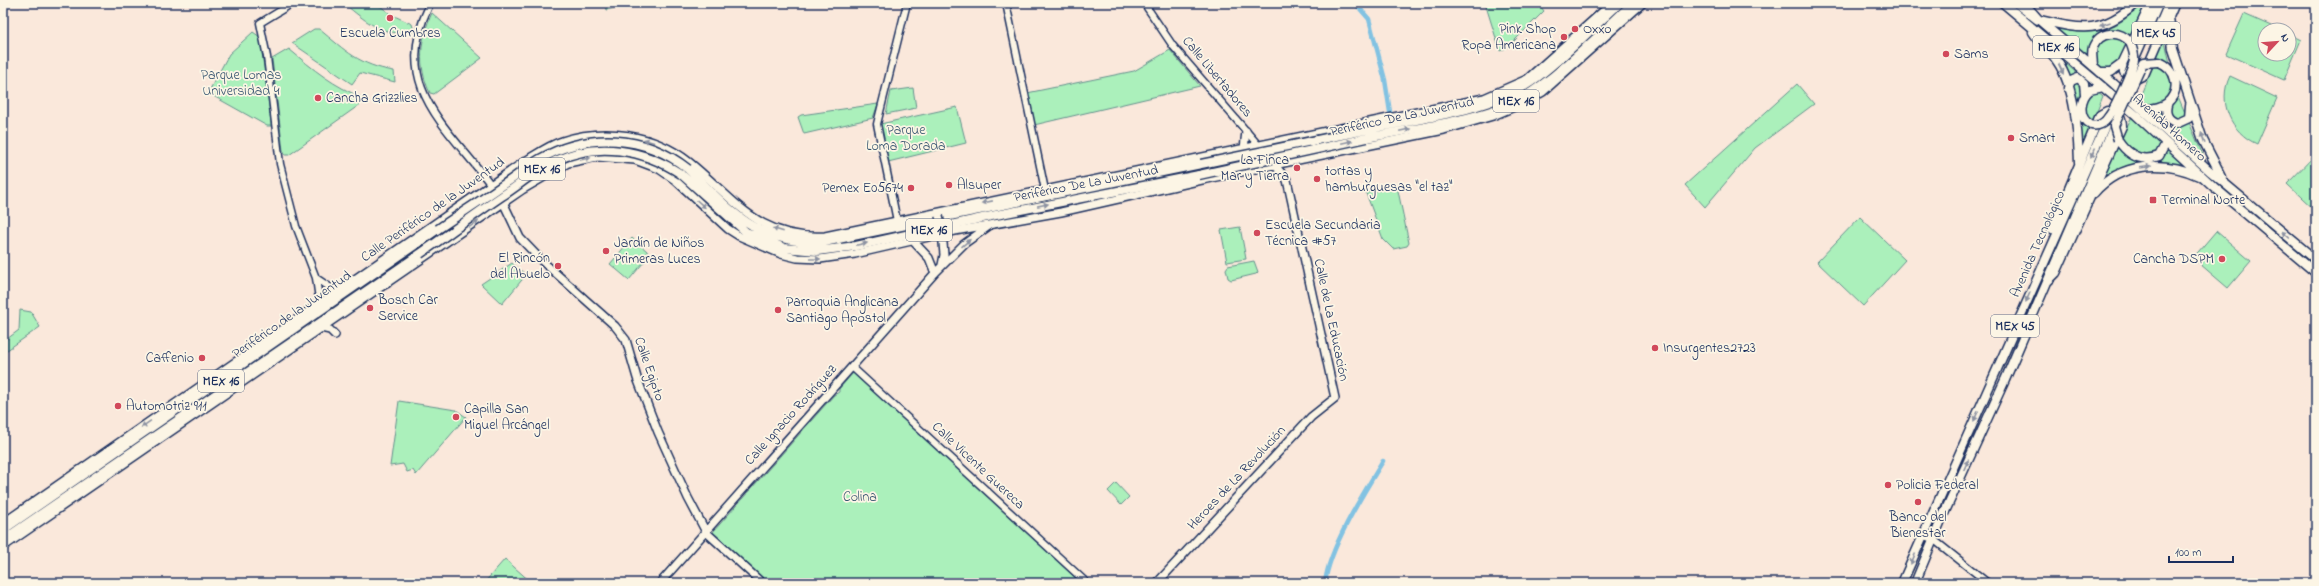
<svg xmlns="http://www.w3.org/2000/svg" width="2319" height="586" viewBox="0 0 2319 586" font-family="'Indie Flower',sans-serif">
  <rect width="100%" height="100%" fill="#fae8db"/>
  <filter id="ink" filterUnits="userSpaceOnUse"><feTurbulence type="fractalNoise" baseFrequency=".025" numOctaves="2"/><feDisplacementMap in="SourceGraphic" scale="8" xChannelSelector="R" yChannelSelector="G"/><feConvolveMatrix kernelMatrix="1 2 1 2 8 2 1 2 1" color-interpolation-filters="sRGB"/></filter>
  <g filter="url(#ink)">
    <path fill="#abf0bb" stroke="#63908c" d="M343,3H376L392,15L412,24L414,31C410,35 404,33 398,33C375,31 361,17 343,3Z
      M605,3H638L606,10Z
      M1485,3H1538L1544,11L1508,47L1500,51Z
      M2145,4L2112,77L2055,28C2080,34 2103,35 2125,19C2132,14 2137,6 2145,4Z
      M432,13L482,58L434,94L430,93C417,66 420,39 432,13Z
      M2244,14L2280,30H2265V54H2289V34L2301,40L2284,80L2226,54Z
      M314,29H319C346,51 359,65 394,71L395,82L360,73L352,84L292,43Z
      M253,32L260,37L271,122V126H267L208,93L229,54Z
      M2164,37L2177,94L2205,160L2140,97Z
      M289,49C313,69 334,87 364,98L365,101L289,155H285L283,150L272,59Z
      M1170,50L1200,86L1034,125L1027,93L1134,71Z
      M2065,63L2103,96L2082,150C2082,119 2076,91 2065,63Z
      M2230,76L2277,98L2257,144C2231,133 2217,102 2230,76Z
      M1797,84L1814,104L1755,148L1705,207L1685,185Z
      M913,88L916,108L886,114L891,91Z
      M878,104L873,118L804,134L798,117L801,115Z
      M957,107L966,143L888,162L880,124Z
      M2132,116L2189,168C2148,163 2141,160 2103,178Z
      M2316,154V211L2287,184Z
      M1397,186L1409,243L1407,246L1393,249L1383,239L1366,193Z
      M1860,217L1905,260L1863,306L1817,262Z
      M1240,227L1246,259L1227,262L1221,230Z
      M2216,231L2251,261L2228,288L2193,258Z
      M632,238L647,251L648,257L629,280L610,264Z
      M1254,261L1258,272L1256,274L1231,280L1228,278L1226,269L1228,266Z
      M512,263L526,275L502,304L481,284Z
      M20,310L31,312L40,327L3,353V342L19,330Z
      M853,373L873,391L1081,583H768L712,533L834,395L839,392V389Z
      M399,401L456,410L466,417L416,475L413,470L407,472L403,464L390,466Z
      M1116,483L1129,497L1121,505L1108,491Z
      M505,559L532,583H484Z"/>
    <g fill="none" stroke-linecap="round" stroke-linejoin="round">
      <path stroke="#82c2e2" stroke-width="4.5" d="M1355,3L1369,19L1385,80L1390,112
        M1325,583C1329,548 1364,492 1383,461"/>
      <defs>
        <path id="tertiary" d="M293,3L260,23L267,57L280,164L296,226L316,278L320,306
          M426,3L429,6C390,86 447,126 491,185
          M1006,3L1045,190
          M1144,3L1173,46L1259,146
          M897,221L877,124L907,3
          M316,278L340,294
          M852,367L1087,583
          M1923,536L1933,539L1988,583"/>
        <path id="secondary" d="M2015,3L2037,20
          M1244,149L1246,131
          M502,200L520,238L542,261L615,326L626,340L637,378L658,432L688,498L706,532L762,583
          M942,231L944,255L942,265
          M913,241L929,258L935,273
          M321,328L330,330L335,335
          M3,523L525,161C537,154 549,145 562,141C604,127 654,134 689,162C735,199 758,240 825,236L1484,98L1527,79L1612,3
          M3,547L522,190L568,163L597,157L635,160L659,169L675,180L728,229L739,236L781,254L797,258L820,259L855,254L955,231L1061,212L1202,180L1444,130L1493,116L1524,103L1543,92L1643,3
          M660,583L935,273L964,244L989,226
          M1157,583L1311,417L1335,398L1287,180L1261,148"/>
        <path id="primary" d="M2003,3L2136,115L2214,187L2316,273
          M2024,3L2039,20L2114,84L2211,172L2316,260
          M2151,3L2122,64L2124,72L2138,78L2144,75L2175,3
          M2169,17L2173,49L2203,140L2222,177
          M2040,20C2084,30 2101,34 2137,3
          M2160,24L2169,3
          M2033,32C2040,43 2050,50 2057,61C2075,87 2078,131 2079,162
          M2134,60L2159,3
          M2093,66C2093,60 2091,53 2093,47C2100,31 2119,30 2130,42
          M2100,72H2111L2122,64
          M2068,88L2071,81L2078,78L2084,83L2085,94
          M2168,102C2164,112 2167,121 2178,123L2189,118L2190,105
          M2143,110C2151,109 2161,108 2167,103C2182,90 2176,68 2159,62
          M2091,125C2077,118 2080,98 2090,90L2103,87
          M2118,140C2128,155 2141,163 2159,156L2166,143
          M2094,193C2121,162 2163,160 2199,176
          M2047,282L2056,273L2122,126C2122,116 2116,111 2107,111L2100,115L2052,229
          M1902,583L2109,117
          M1915,583L1942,518L2005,380L2114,126"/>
        <path id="trunk" d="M1365,130C1415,119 1490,111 1531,82C1563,59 1591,29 1620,3
          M1367,138C1413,128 1482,120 1522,98C1559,77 1601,32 1633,3
          M688,169C732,211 753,241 819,243L1201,164
          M681,174L746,232L784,248L817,251L856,246L996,215L1199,175
          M375,289L387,283
          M3,530L438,229
          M3,540L420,254"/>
      </defs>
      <use href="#tertiary" stroke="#1b2f5e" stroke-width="9"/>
      <use href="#secondary" stroke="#1b2f5e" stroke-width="10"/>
      <use href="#primary" stroke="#1b2f5e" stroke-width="11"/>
      <use href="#trunk" stroke="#1b2f5e" stroke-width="11"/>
      <use href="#tertiary" stroke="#fcf5e5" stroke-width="6"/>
      <use href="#secondary" stroke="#fcf5e5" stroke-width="7"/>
      <use href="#primary" stroke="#fcf5e5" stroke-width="8"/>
      <use href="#trunk" stroke="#fcf5e5" stroke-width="8"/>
      <defs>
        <path id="secondary-bridge" d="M939,216L942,231"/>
        <path id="primary-bridge" d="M2091,125C2098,127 2105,123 2109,116C2115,109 2133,68 2134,60C2135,54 2132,47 2130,42
          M2118,140L2114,126L2143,63L2159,62"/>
        <path id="trunk-bridge" d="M1201,164L1365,130
          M1199,175L1367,138
          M438,229C460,214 483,199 506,183C517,176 528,166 540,159C588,132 644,134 688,169
          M420,254C447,235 474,215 502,196C519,185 536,170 555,161C597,141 643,149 681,174"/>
      </defs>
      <use href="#secondary-bridge" stroke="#1b2f5e" stroke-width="10" stroke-linecap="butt"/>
      <use href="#primary-bridge" stroke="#1b2f5e" stroke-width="11" stroke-linecap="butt"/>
      <use href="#trunk-bridge" stroke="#1b2f5e" stroke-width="11" stroke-linecap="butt"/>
      <use href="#secondary-bridge" stroke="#fcf5e5" stroke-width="7"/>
      <use href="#primary-bridge" stroke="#fcf5e5" stroke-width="8"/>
      <use href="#trunk-bridge" stroke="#fcf5e5" stroke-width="8"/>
    </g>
    <defs><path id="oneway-solid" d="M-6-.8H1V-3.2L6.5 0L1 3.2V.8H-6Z"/></defs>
    <g fill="#8c92a2">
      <use href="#oneway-solid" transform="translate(2105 24) rotate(160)"/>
      <use href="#oneway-solid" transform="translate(2061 69) rotate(65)"/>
      <use href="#oneway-solid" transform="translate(1405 130) rotate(-12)"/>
      <use href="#oneway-solid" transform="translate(2203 138) rotate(-109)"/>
      <use href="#oneway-solid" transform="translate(649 141) rotate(-162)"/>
      <use href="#oneway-solid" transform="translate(1347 142) rotate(-12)"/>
      <use href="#oneway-solid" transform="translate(2093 153) rotate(114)"/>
      <use href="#oneway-solid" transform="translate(585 159) rotate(-11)"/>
      <use href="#oneway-solid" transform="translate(2146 167) rotate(-8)"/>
      <use href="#oneway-solid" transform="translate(987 202) rotate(169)"/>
      <use href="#oneway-solid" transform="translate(701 204) rotate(42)"/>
      <use href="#oneway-solid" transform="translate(1043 205) rotate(-11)"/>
      <use href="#oneway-solid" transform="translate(474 224) rotate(-34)"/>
      <use href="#oneway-solid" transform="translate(778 230) rotate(-162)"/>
      <use href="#oneway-solid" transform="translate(2286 235) rotate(-139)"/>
      <use href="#oneway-solid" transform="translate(966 243) rotate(-41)"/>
      <use href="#oneway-solid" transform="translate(862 244) rotate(-12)"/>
      <use href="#oneway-solid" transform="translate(815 259)"/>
      <use href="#oneway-solid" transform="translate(2028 297) rotate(114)"/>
      <use href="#oneway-solid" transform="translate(1976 416) rotate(114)"/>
      <use href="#oneway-solid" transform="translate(146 424) rotate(145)"/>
      <use href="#oneway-solid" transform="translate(1966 465) rotate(-66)"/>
      <use href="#oneway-solid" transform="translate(1913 559) rotate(114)"/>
    </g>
  </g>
  <g fill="#d1495b" stroke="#fcf5e5" stroke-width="1.5">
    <circle cx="390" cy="18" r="4"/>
    <circle cx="1575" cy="29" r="4"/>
    <circle cx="1564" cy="37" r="4"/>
    <circle cx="1946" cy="54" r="4"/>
    <circle cx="318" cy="98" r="4"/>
    <circle cx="2011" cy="138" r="4"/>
    <circle cx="1297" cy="168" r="4"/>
    <circle cx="1317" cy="179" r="4"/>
    <circle cx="949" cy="185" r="4"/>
    <circle cx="911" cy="188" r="4"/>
    <rect x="2149" y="196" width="8" height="8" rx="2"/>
    <circle cx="1257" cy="233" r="4"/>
    <circle cx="606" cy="251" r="4"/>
    <circle cx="2222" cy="259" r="4"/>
    <circle cx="558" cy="266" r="4"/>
    <circle cx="370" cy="308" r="4"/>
    <circle cx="778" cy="310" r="4"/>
    <circle cx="1655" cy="348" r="4"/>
    <circle cx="202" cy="358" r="4"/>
    <circle cx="118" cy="406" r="4"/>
    <circle cx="456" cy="417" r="4"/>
    <circle cx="1888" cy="485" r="4"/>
    <circle cx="1918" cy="502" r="4"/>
  </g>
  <g text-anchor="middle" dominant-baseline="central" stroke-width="3.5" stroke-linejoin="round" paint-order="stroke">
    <g fill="#fcf5e5" stroke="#5e6a86" stroke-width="1">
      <rect x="2132" y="22" width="48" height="22" rx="3"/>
      <rect x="2033" y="36" width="46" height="22" rx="3"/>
      <rect x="1493" y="90" width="46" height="22" rx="3"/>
      <rect x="519" y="158" width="46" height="22" rx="3"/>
      <rect x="906" y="219" width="46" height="22" rx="3"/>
      <rect x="1991" y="315" width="48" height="22" rx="3"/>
      <rect x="198" y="370" width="46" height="22" rx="3"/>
    </g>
    <g font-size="13" font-weight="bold" fill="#1b2f5e">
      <text x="2156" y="33">MEX 45</text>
      <text x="2056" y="47">MEX 16</text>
      <text x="1516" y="101">MEX 16</text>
      <text x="542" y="169">MEX 16</text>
      <text x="929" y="230">MEX 16</text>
      <text x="2015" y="326">MEX 45</text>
      <text x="221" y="381">MEX 16</text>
    </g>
    <g font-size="14" fill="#1b2f5e" stroke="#fcf5e5" text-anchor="start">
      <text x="1556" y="29" text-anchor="end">Pink Shop<tspan x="1556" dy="16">Ropa Americana</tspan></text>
      <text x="1583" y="29">Oxxo</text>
      <text x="390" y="33" text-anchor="middle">Escuela Cumbres</text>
      <text x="1954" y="54">Sams</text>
      <text x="326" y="98">Cancha Grizzlies</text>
      <text x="2019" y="138">Smart</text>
      <text x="1289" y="160" text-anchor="end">La Finca<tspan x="1289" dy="16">Mar y Tierra</tspan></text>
      <text x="1325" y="171">tortas y<tspan x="1325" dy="16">hamburguesas "el taz"</tspan></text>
      <text x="957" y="185">Alsuper</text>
      <text x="903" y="188" text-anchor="end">Pemex E05674</text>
      <text x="2161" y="200">Terminal Norte</text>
      <text x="1265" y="225">Escuela Secundaria<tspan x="1265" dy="16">Técnica #57</tspan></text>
      <text x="614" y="243">Jardín de Niños<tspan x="614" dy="16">Primeras Luces</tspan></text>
      <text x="550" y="258" text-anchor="end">El Rincón<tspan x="550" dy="16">del Abuelo</tspan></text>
      <text x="2214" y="259" text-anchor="end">Cancha DSPM</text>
      <text x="378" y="300">Bosch Car<tspan x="378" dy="16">Service</tspan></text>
      <text x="786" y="302">Parroquia Anglicana<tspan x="786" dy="16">Santiago Apostol</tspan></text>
      <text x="1663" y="348">Insurgentes2723</text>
      <text x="194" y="358" text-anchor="end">Caffenio</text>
      <text x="126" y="406">Automotriz 911</text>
      <text x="464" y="409">Capilla San<tspan x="464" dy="16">Miguel Arcángel</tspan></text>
      <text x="1896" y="485">Policia Federal</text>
      <text x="1918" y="517" text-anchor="middle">Banco del<tspan x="1918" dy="16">Bienestar</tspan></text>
    </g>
    <g font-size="14" fill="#385671" stroke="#fcf5e5">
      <text x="241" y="75">Parque Lomas<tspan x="241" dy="16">Universidad 4</tspan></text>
      <text x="906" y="130">Parque<tspan x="906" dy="16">Loma Dorada</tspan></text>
      <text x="860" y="497">Colina</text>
    </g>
    <g font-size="14" fill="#1b2f5e" stroke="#fcf5e5">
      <text transform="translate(1217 77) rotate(50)">Calle Libertadores</text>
      <text transform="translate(1402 117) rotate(-12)">Periférico De La Juventud</text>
      <text transform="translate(2169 128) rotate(42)">Avenida Homero</text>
      <text transform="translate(1086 184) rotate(-11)">Periférico De La Juventud</text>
      <text transform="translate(433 210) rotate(-35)">Calle Periférico de la Juventud</text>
      <text transform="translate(2038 244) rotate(-66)">Avenida Tecnológico</text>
      <text transform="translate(292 315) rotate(-35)">Periférico de la Juventud</text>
      <text transform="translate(1331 320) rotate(78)">Calle de La Educación</text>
      <text transform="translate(649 369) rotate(71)">Calle Egipto</text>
      <text transform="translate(791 415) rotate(-48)">Calle Ignacio Rodríguez</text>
      <text transform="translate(978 466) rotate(43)">Calle Vicente Guereca</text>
      <text transform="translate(1237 478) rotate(-47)">Heroes de La Revolución</text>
    </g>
  </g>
  <rect width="2319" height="586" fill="none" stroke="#fcf5e5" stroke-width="16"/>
  <rect x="8" y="8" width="2303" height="570" fill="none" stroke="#1b2f5e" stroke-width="1.5" filter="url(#ink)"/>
  <g transform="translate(2277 42) rotate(64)"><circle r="19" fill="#fcf5e5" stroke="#a2a6af"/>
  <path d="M0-3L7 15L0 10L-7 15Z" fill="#d1495b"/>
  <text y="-6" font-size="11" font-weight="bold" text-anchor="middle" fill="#1b2f5e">N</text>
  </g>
  <path d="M2169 556v6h64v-6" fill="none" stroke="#1b2f5e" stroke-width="2"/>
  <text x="2175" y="556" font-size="12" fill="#1b2f5e" stroke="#fcf5e5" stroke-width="3" paint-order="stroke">100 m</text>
</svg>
